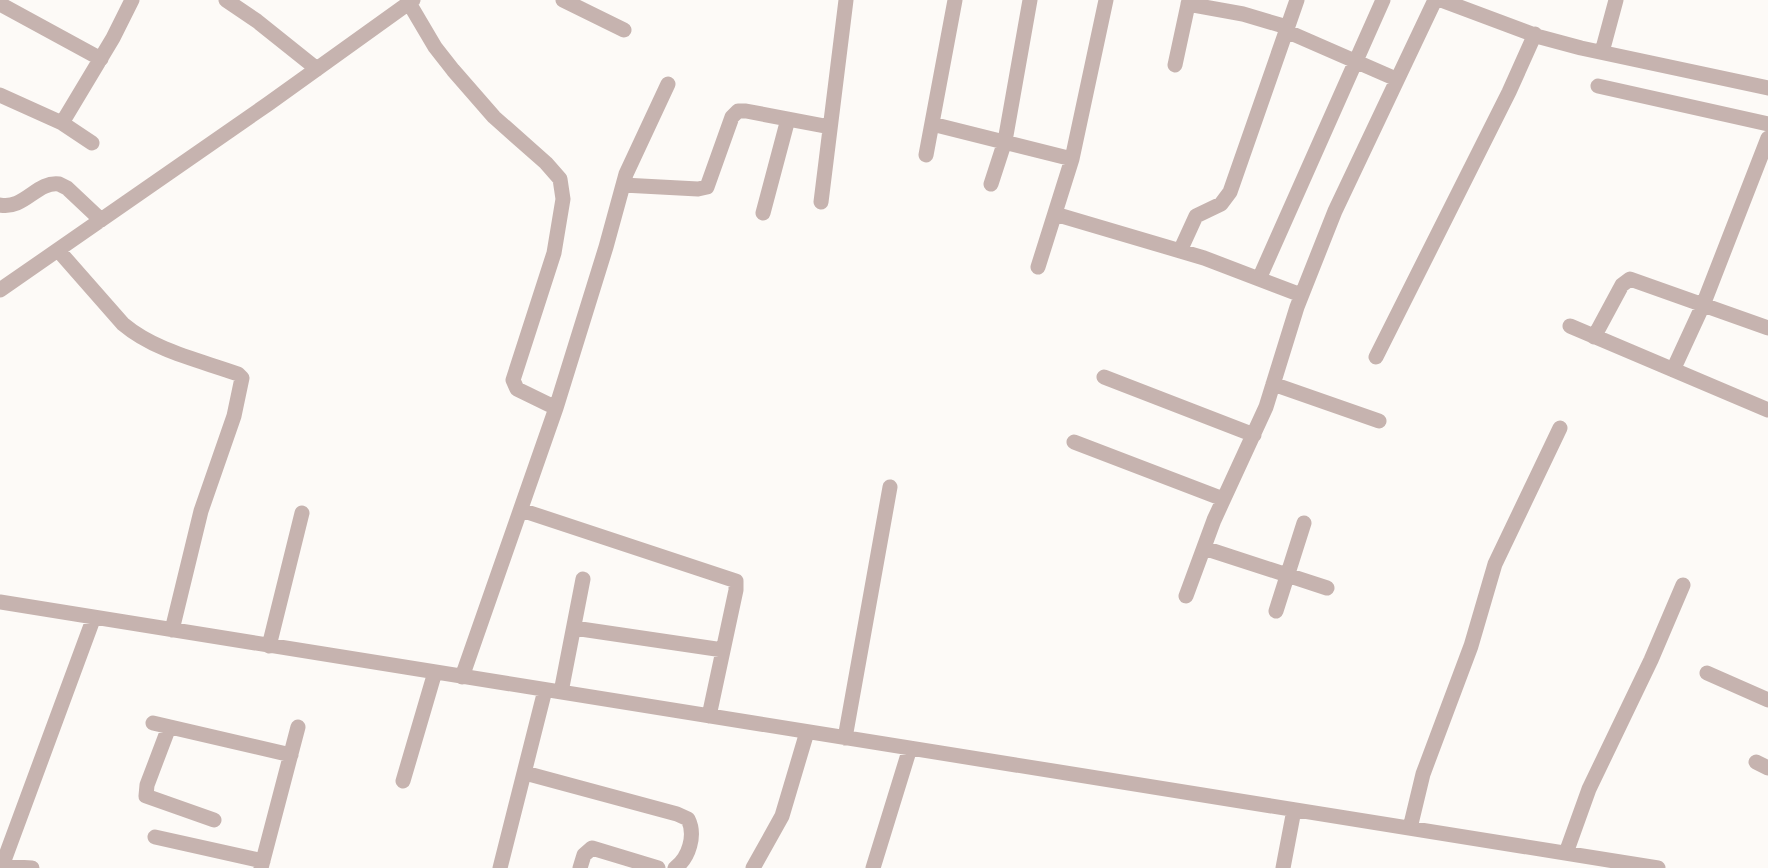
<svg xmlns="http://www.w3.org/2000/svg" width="1768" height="868" viewBox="0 0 1768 868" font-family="Georgia,serif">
  <rect width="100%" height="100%" fill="#fdfaf7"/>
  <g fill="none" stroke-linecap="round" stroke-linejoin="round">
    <path stroke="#c6b3af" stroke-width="15" d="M226,0L257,21L317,69
      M563,0L624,30
      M1441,0L1540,37L1581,48L1768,88
      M409,3L435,47L453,70L494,117L546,163L560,179L563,199L554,253L513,380L517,389L556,408
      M0,4L101,59
      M1188,4L1243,14L1287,27
      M1286,31L1396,79
      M1602,52L1616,0
      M1175,65L1189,0
      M1598,86L1768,124
      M0,95L62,123L92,143
      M62,123L113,38L132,0
      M932,124L1072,159
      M926,155L955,0
      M991,184L1005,141L1030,0
      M623,185L698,189L707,187L732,117L738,111H746L830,127
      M821,202L846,0
      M0,205C24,210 37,181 59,184L67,188L101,220
      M763,213L788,119
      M1055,214L1204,258L1301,295
      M58,250L123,324C155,351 199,360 238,374L242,378L234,416L201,511L172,630
      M1180,251L1196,216L1221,204L1230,192L1297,0
      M1038,267L1072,159L1106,0
      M1259,279L1383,0
      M0,290L268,104L413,0
      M1570,326L1768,410
      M1594,337L1622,285L1630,279L1768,328
      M1376,357L1509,92L1535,34
      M1673,370L1703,305L1768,138
      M1104,377L1254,435
      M1273,384L1379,421
      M1074,442L1223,499
      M521,510L736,581V590L709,716
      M1204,548L1327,588
      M1186,596L1214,520L1266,407L1297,307L1335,211L1435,0
      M0,602L1658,868
      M1276,611L1304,523
      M574,628L723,650
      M269,646L302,513
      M1707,673L1768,700
      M462,677L556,408L606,247L626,174L668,84
      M561,692L583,579
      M153,723L291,755
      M169,727L147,785L146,796L214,820
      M845,738L890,487
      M1756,762L1768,768
      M525,773L677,814L688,819C696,835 689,858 675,868
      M403,781L435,672
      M1410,828L1423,774L1471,646L1495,564L1560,428
      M155,837L263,861
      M1566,853L1589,789L1651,660L1683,585
      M0,866L32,868
      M2,866L94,617
      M261,868L298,727
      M500,868L545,690
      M580,868L584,855L592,848L658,868
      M753,868L782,816L807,732
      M873,868L910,748
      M1283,868L1294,810"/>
  </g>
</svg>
